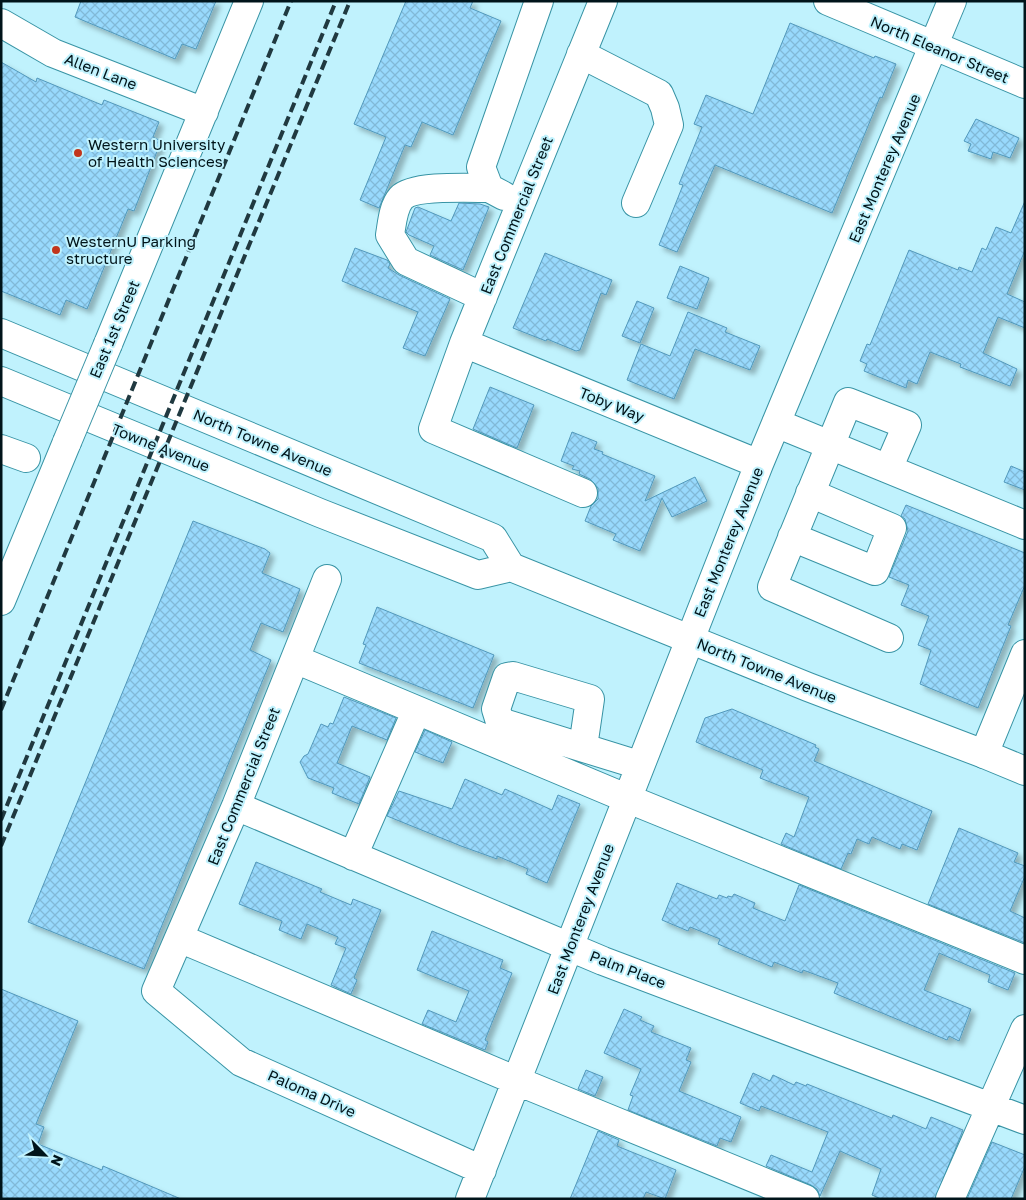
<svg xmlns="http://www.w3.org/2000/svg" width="1026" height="1200" viewBox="0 0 1026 1200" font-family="'Golos Text',sans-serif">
  <defs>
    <pattern id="building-cross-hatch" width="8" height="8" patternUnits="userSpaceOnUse" patternTransform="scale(1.25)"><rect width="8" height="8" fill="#98d9fc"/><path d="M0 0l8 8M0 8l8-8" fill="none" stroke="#81b9d7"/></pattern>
    <filter id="shadow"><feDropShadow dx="4.5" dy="4.5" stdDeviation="2.5" flood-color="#0004"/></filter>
  </defs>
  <rect width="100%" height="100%" fill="#c0f2fd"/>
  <path fill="url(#building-cross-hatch)" stroke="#5198bb" filter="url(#shadow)" d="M81,1H216L196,49L182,44L175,59L75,17Z
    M406,1H473L470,8L501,21L453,135L422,122L411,147L405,145L379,208L360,200L386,137L354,124Z
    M790,23L874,58L875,56L896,64L882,98L880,97L832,213L715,165L677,252L659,245L683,185L679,184L702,127L694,124L706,95L753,114Z
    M1,62L36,82L37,78L102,105L104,100L159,122L153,137L161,141L134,211L128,209L87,309L66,300L60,315L1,291Z
    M976,119L1019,138L1010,158L993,152L991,159L968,151L971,144L964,141Z
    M1025,201V250L1007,294L1025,302V328L998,317L983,353L1017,369L1010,386L960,367L961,364L930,352L917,384L908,380L906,388L864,371L867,364L860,361L867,344L870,345L909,250L958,270L959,267L972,272L982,248L986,250L996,227L1011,233Z
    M459,203L480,204L489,207L463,270L430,255L434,246L409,235L406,232L415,208L418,207L451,221Z
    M355,248L387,260L390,264L388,268L399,275L450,299L425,356L403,348L418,312L342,281Z
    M545,253L612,280L606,295L601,293L580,350L576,351L547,339L546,341L513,328Z
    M680,266L709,278L697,309L667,298Z
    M637,301L654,308L640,343L622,336Z
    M688,312L727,328L725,332L760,346L750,370L695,349L674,399L627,380L641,344L670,356Z
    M490,387L534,405L517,448L473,429Z
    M572,432L597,442L594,449L603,452L602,454L655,476L645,501L695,477L707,501L672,517L662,498L640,551L613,540L616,534L585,521L591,506L598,499V488L590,479L579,474L580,471L572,469L574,466L561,461Z
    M1011,466L1025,472V490L1004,482Z
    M906,505L1025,553V585L1008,625L1011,626L978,708L920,684L931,650L918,645L929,616L901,605L909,585L889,577L908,531L905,519L901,516Z
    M193,521L265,549L270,553L262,573L300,589L283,632L261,623L250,650L271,660L144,969L28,922Z
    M377,607L494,655L473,708L359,663L366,645L363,644Z
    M344,697L396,718L387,740L352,726L337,763L370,777L359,804L332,793L334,788L308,778L300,762L304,756L308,754L321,724L328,727L330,723L333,724Z
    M732,709L816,745L815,747L819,749L814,761L932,811L917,850L902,844L900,849L872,837L869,844L857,839L851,854L848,853L841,869L781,844L786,833L794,837L809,797L760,778L763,770L696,742L705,718Z
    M425,730L452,742L443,763L415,752Z
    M465,779L502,795L505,789L552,810L558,795L580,804L547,883L526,874L528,869L497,856V859L461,846L387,816L399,791L452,809Z
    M959,828L1018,853L1014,862L1025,866V876L1010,911L1025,918V943L928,904Z
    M256,862L322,889L320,892L351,905L353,899L381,910L354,978L357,980L351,994L331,985L346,948L335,944L338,937L307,924L301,939L279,930L282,921L239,904Z
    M677,883L717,899L719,895L727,898L728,896L732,897L734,894L755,903L753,908L785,921L799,885L1015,973L1008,990L988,982L990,975L939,953L924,990L971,1009L959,1041L949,1036L947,1040L834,993L838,983L803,970L802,973L774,962L772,967L718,944L720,939L690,927L688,931L662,920Z
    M432,931L503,960L500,968L512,973L485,1040L488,1042L485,1050L422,1024L428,1010L456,1022L469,991L417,970Z
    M1,989L78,1021L36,1124L44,1127L38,1144L102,1170L103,1166L181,1199H1Z
    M624,1009L642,1017L640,1020L654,1026L651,1032L691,1048L686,1060L691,1062L679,1091L741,1117L731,1142L720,1138L717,1146L628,1110L633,1096L630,1095L641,1069L604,1053Z
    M586,1070L603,1077L595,1096L578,1089Z
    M753,1073L770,1081L773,1075L794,1085L796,1082L806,1086L807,1084L892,1118L893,1115L926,1129L931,1117L963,1130L935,1199H881L872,1195L881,1169L840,1151L820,1196L817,1189L811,1185L766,1166L771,1155L812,1172L828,1132L761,1106L759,1111L740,1103Z
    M598,1131L619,1140L617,1146L676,1170L665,1199L646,1192L643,1199H570Z
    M992,1142L1025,1155V1166L1011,1199H967Z"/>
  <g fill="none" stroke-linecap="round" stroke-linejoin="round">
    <defs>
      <path id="minor" d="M828,1L1025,84
        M1,23L53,53L204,112
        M581,54L659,94L665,108L669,125L636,203
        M504,196L489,188L481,167L539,1
        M483,297L406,261L390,235C392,223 393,207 401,198C413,185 470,188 489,188
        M464,343L759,464
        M108,344L249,1
        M776,423L1025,525
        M1,449L26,458
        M888,469L907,425L848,402L772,587L889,638
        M583,493L433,429L464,343L603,1
        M792,537L875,571L892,528L810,493
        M327,579L236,806L156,991L241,1062L482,1170
        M1,601L67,442
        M295,659L626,798L1025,960
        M583,747L590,699L513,676L507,677L496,709L500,722L639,765
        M984,754L1025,654
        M236,806L603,961L1025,1120
        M353,856L411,723
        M179,938L517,1081L805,1199
        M470,1199L759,464L952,1
        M950,1199L1025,1029"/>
      <path id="major" d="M1,333L493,538L511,567
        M1,381L320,513L478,575L511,567L808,687L984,754L1025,771"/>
    </defs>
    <use href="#minor" stroke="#3894a5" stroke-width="30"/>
    <use href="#major" stroke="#3894a5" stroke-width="30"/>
    <use href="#minor" stroke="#fff" stroke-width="28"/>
    <use href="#major" stroke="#fff" stroke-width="28"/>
    <path stroke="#203940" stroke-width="4" stroke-dasharray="10 5" stroke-linecap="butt" d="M1,710L291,1
      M1,820L336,1
      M1,846L350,1"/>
    <defs>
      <path id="minor-bridge" d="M67,442L108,344"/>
    </defs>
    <use href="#minor-bridge" stroke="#3894a5" stroke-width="30" stroke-linecap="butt"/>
    <use href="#minor-bridge" stroke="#fff" stroke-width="28"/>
  </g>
  <g fill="#c2361d" stroke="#c0f2fd" stroke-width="2">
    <circle cx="78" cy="153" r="5"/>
    <circle cx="56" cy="250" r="5"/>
  </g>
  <g text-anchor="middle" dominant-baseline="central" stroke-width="4" stroke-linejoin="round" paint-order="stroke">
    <g font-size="15" fill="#00141a" stroke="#c0f2fd">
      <text transform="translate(940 49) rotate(23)">North Eleanor Street</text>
      <text transform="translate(101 71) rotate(21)">Allen Lane</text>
      <text transform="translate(884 168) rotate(-67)">East Monterey Avenue</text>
      <text transform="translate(516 215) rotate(-68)">East Commercial Street</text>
      <text transform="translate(114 329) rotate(-67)">East 1st Street</text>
      <text transform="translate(612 404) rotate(22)">Toby Way</text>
      <text transform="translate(263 442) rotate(23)">North Towne Avenue</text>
      <text transform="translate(161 447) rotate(22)">Towne Avenue</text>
      <text transform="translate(728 542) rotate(-68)">East Monterey Avenue</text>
      <text transform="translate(767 670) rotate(22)">North Towne Avenue</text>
      <text transform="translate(243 786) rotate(-68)">East Commercial Street</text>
      <text transform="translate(580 919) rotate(-69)">East Monterey Avenue</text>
      <text transform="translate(628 969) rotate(21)">Palm Place</text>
      <text transform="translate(312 1093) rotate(24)">Paloma Drive</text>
    </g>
    <g font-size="15" fill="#00141a" stroke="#c0f2fd" text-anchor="start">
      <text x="88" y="144">Western University<tspan x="88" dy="17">of Health Sciences</tspan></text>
      <text x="66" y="241">WesternU Parking<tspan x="66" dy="17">structure</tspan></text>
    </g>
  </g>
  <rect width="1026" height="1200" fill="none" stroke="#00141a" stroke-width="5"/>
  <g transform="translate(45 1155) rotate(114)" stroke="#c0f2fd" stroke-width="4" paint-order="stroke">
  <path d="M0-4L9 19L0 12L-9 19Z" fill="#00141a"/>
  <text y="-8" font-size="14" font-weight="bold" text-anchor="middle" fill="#00141a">N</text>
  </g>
</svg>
